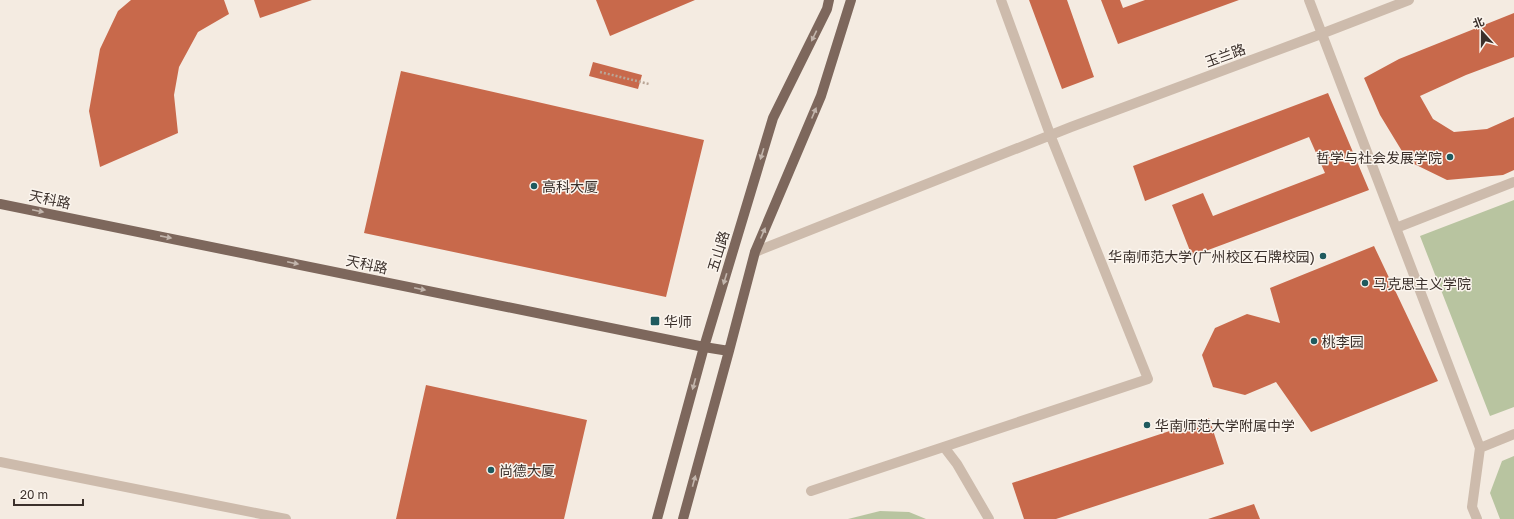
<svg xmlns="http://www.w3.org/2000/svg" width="1514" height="519" viewBox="0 0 1514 519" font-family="'Golos Text','Noto Sans SC',sans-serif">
  <rect width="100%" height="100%" fill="#f4ebe1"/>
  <path fill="#b8c4a0" d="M1514,200V407L1490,416L1420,236Z
    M1514,456V519H1500L1490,493L1502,461Z
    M880,511L909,512L926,519H848Z"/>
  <path fill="#c8694b" d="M131,0H224L229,14L198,32L179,67L174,95L178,133L100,167L89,111L100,49L118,11Z
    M254,0H312L260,18Z
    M596,0H695L610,36Z
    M1029,0H1067L1094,77L1062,89Z
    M1101,0H1120L1123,8L1145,0H1239L1118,44Z
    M1514,13V57L1466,75L1420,96L1433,119L1454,132L1487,129L1514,117V170L1503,175L1447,180L1408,161L1380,115L1364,78L1399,59Z
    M593,62L642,75L638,89L589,76Z
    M401,71L704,140L666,297L364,233Z
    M1328,93L1369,190L1192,256L1172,205L1203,193L1213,216L1325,173L1309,137L1145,201L1133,166Z
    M1374,246L1438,381L1311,432L1276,382L1245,395L1213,387L1202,355L1215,328L1247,314L1280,323L1270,288Z
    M426,385L587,420L564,519H396Z
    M1209,418L1224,464L1056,519H1024L1012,483Z
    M1254,504L1260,519H1208Z"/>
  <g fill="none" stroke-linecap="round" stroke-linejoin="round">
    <path stroke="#b9a596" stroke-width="2.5" stroke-dasharray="2 2" stroke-linecap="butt" d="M600,72L649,84"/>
    <path stroke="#cdbbac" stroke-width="10" d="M1309,0L1480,448L1472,507L1477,519
      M1396,228L1514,182
      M755,252L1071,127L1321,34L1409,0
      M944,447L957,464L989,519
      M1480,448L1514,434
      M0,462L286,519
      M811,491L1148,379L1051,137L1001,0"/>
    <path stroke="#7d675c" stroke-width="10" d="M0,204L704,347L729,351
      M657,519L704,347L773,118L827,9L829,0
      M683,519L729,351L755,252L821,96L851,0"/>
  </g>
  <defs><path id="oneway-solid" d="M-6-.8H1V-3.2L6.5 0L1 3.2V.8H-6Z"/></defs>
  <g fill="#c2b5ac">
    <use href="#oneway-solid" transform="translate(814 36) rotate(116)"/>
    <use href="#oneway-solid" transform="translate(814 113) rotate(-67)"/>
    <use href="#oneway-solid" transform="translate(762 154) rotate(107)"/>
    <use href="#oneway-solid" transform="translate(38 211) rotate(12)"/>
    <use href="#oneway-solid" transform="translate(763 233) rotate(-67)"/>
    <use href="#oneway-solid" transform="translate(166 237) rotate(11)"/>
    <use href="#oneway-solid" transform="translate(293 263) rotate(12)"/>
    <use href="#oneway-solid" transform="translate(725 279) rotate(107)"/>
    <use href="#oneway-solid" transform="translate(420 289) rotate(12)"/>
    <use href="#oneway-solid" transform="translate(694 384) rotate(105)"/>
    <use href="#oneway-solid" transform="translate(694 481) rotate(-75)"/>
  </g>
  <g fill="#1f5a5e" stroke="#fbf5ee" stroke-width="1.5">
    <circle cx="1450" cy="157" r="4"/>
    <circle cx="534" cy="186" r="4"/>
    <circle cx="1323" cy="256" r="4"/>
    <circle cx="1365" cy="283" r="4"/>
    <rect x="650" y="316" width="10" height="10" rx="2"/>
    <circle cx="1314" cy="341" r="4"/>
    <circle cx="1147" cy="425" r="4"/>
    <circle cx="491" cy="470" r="4"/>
  </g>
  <g text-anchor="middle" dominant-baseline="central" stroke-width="3" stroke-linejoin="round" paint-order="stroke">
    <g font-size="14" fill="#3b302b" stroke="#fbf5ee">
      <text transform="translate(1225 55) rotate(-20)">玉兰路</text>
      <text transform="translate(50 199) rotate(12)">天科路</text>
      <text transform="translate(718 251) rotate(-73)">五山路</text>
      <text transform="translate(367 264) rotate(12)">天科路</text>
    </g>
    <g font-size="14" fill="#3b302b" stroke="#fbf5ee" text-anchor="start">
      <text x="1442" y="157" text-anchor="end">哲学与社会发展学院</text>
      <text x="542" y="186">高科大厦</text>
      <text x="1315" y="256" text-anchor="end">华南师范大学(广州校区石牌校园)</text>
      <text x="1373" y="283">马克思主义学院</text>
      <text x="664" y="321">华师</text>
      <text x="1322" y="341">桃李园</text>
      <text x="1155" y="425">华南师范大学附属中学</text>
      <text x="499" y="470">尚德大厦</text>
    </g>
  </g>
  <g transform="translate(1482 32) rotate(339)" stroke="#fbf5ee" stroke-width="3" paint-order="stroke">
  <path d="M0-3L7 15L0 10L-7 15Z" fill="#3b302b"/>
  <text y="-6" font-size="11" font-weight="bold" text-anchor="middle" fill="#3b302b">北</text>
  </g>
  <path d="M14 499v6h69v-6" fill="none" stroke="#3b302b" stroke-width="2"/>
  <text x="20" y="499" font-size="12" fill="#3b302b" stroke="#fbf5ee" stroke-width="3" paint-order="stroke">20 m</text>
</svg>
